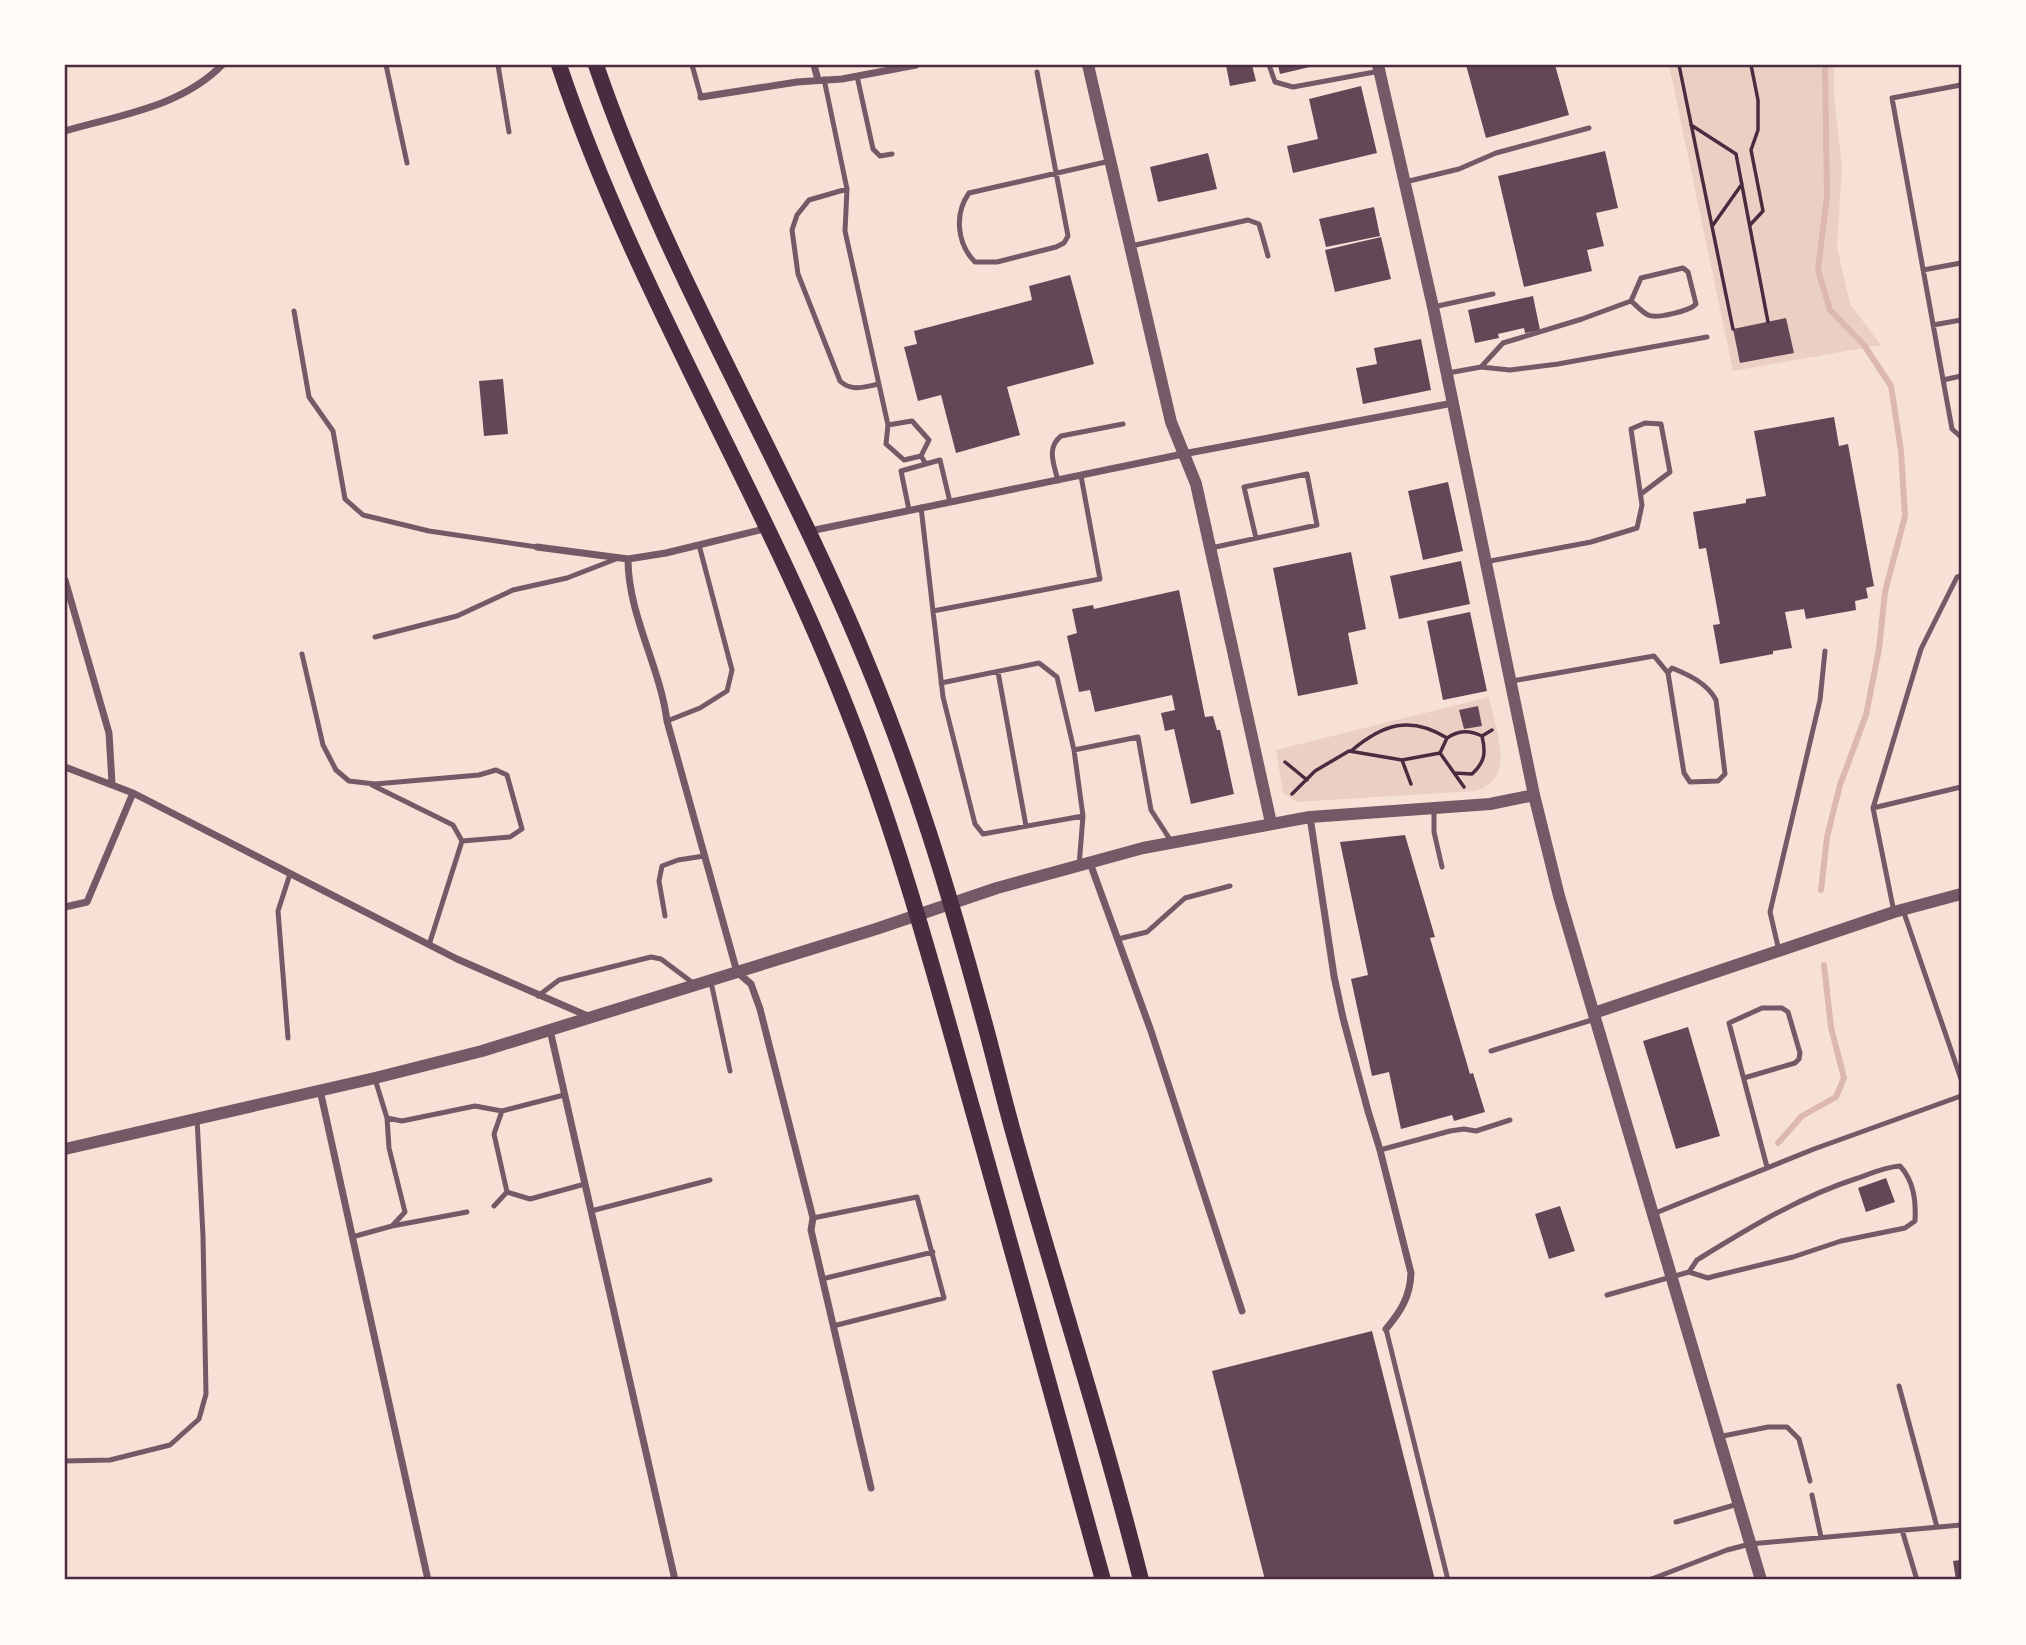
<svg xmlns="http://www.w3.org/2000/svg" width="2026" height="1645" viewBox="0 0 2026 1645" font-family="Helvetica,sans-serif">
  <rect width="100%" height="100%" fill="#f7e1d7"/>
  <path fill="#ebcfc5" d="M1669,65H1834V96L1842,168L1837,247L1850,304L1881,345L1733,371Z
    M1489,697C1495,729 1518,779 1475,791L1297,802L1283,793L1276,750Z"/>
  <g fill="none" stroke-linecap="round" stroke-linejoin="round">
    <path stroke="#dcb8b0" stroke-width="6" d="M1821,890L1827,837L1840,785L1866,715L1879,649L1885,592L1905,516L1901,451L1891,386L1864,345L1830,310L1818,270L1827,196L1825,65
      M1778,1143L1802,1116L1836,1097L1844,1078L1831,1027L1824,965"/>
  </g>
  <path fill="#644757" d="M1226,65H1252L1256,81L1230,86Z
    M1278,65H1314V66L1280,74Z
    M1466,65H1555L1569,115L1486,138Z
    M1361,86L1377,153L1293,173L1287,146L1318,139L1309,99Z
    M1605,151L1618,208L1596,213L1604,246L1587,250L1592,271L1524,287L1498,176Z
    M1208,153L1217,189L1158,202L1150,167Z
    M1374,207L1380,236L1326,247L1319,219Z
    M1381,237L1391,279L1335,292L1325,250Z
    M1070,275L1094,364L1007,387L1020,435L956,453L941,395L918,401L904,347L917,344L914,331L1032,300L1029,286Z
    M1533,296L1540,330L1525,333L1524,328L1498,334L1499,338L1475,343L1468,310Z
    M1786,318L1794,353L1740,363L1733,329Z
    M1421,339L1431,390L1363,404L1356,368L1377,364L1374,348Z
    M503,379L508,434L484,436L479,381Z
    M1834,417L1839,446L1848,444L1874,586L1866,588L1868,598L1855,601L1856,610L1806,619L1804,609L1785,612L1792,648L1773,651V654L1720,664L1713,625L1720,624L1706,548L1699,549L1693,512L1746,503V499L1766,496L1754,431Z
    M1448,482L1463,551L1423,560L1408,491Z
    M1351,552L1366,629L1348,633L1358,684L1298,696L1273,568Z
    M1461,561L1470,604L1399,619L1390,576Z
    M1179,590L1205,717L1213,716L1217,730H1220L1234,794L1191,804L1174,729L1165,731L1161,713L1175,710L1172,695L1095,712L1090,690L1079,692L1067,636L1077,633L1072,609L1093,605L1094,609Z
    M1470,612L1487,691L1443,700L1427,621Z
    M1478,706L1482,726L1464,729L1459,710Z
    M1405,835L1435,937L1430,938L1470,1074L1473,1073L1485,1112L1454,1121L1452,1115L1401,1129L1389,1072L1372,1076L1351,979L1368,975L1340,842Z
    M1688,1027L1720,1136L1676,1149L1643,1041Z
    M1886,1178L1895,1202L1866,1212L1858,1188Z
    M1560,1206L1575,1251L1549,1259L1535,1214Z
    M1372,1331L1435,1580H1265L1212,1371Z
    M1961,1560V1580H1956L1953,1561Z"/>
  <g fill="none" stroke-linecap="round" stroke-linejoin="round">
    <path stroke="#4a2c40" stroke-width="3.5" d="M1679,65L1733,329
      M1691,125L1736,154L1768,322
      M1713,225L1742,184
      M1750,225L1763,211L1751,150L1758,130V100L1751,65
      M1482,736L1492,730
      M1447,738C1459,730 1469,730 1482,736C1486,753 1485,762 1472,774L1454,773
      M1351,751C1383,724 1410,715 1447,738L1440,753
      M1402,760L1411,784
      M1285,762L1307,780
      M1292,794L1315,771L1349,751L1402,760L1440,753L1464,787"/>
    <path stroke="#755966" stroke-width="5" d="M386,65L407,163
      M498,65L509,132
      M692,65L701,97
      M1269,65L1275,82L1293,87L1380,71
      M1037,72L1068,236L1064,243L1056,247L997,262H975C957,244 954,214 969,193L1110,161
      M857,76L873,149L880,156L892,154
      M824,79L847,189L845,231L888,425
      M1961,85L1892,98L1952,429L1961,437
      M1405,182L1459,169L1496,153L1589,128
      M847,189L809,200L797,215L792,230L798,274L840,381C852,392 864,387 879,384
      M1131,246L1248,220L1259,224L1268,256
      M1683,268L1688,272L1696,304C1690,311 1656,319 1648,315C1642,312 1636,305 1631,301L1641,278Z
      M1923,270L1961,263
      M1433,307L1493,294
      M294,311L309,397L333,431L345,499L363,515L429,531L537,547
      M1933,325L1961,320
      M1481,367L1503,343L1582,319L1631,301
      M1448,373L1481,367L1510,370L1558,364L1707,337
      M1943,380L1961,376
      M921,456L904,460L886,444L888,425L912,421L929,440L921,456L926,464
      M1058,481C1054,464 1046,448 1061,436L1123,424
      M921,507L933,611L1100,579L1081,476
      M909,510L901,471L940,460L950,502
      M1211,548L1317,525L1307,474L1244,487L1256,538
      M1485,562L1591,542L1637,528L1642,505L1631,429L1645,423L1661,424L1670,472L1641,494
      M933,611L943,697L975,824L983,834L1083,816
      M375,637L457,616L513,590L567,578L616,559
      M302,654L323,745L336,770L349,781L375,784L479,775L496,770L507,775L522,829L510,837L462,841L429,945
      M998,672L1026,826
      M1512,681L1654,656L1668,673L1684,773L1690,782L1718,781L1725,774L1716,700C1707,683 1689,675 1672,668L1668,673
      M941,683L1039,663L1057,677L1074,750
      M667,721L700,708L727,691L732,670L699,545
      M372,785L453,825L462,841
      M1434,808V832L1442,867
      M1873,808L1921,649L1957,577L1961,576
      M1079,866L1083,816L1074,750L1138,737L1151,810L1171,841
      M1903,910L1961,1079
      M1894,912L1873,808L1961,787
      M665,916L659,881L662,866L678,860L704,856
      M1118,939L1147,932L1185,898L1230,886
      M1779,951L1770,912L1820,700L1825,651
      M711,982L730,1071
      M538,996L559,980L651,957L661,959L693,983
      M288,1038L278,911L290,874
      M1491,1051L1595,1019
      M1744,1078L1795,1063L1799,1059L1800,1053L1788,1012L1782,1008H1762L1729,1023L1767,1167
      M387,1118L402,1121L475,1106L502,1111
      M1380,1150L1450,1131L1464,1129L1476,1131L1510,1120
      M507,1192L494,1134L502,1111L564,1095
      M507,1192L530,1199L585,1184
      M494,1206L507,1192
      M591,1211L710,1180
      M1653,1214L1814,1149L1961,1096
      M813,1218L917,1197L944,1298L833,1326
      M392,1226L467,1212
      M352,1237L392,1226L405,1212L389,1148L387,1118L375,1079
      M822,1279L933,1252
      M1607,1295L1689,1272L1708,1278L1715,1276L1793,1257L1841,1241L1905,1228L1915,1221C1916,1201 1914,1181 1900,1166C1885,1167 1872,1173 1858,1178C1799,1197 1749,1228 1697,1260L1689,1272
      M1386,1329L1448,1580
      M1899,1386L1937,1527
      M1718,1437L1768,1427H1787L1799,1439L1810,1481
      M65,1461L110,1460L170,1445L199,1419L206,1394L203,1236L197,1118
      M1812,1495L1821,1537
      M1676,1522L1738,1504
      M1902,1530L1917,1580
      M1649,1580L1727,1550L1750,1544L1961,1525"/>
    <path stroke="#755966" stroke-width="7" d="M814,65L818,80
      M701,97L797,82L842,79L916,65
      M65,131C119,115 181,107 222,65
      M810,531L1183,454L1453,403
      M537,547L628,559L666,553L768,528
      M628,559C628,615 660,666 667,721L737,972L751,984L760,1009L813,1218L811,1230L871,1488
      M65,580L109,733L112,783
      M65,767L133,793L457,959L590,1017
      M1310,817L1334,976L1343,1018L1368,1111L1380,1150L1411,1273C1410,1297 1401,1311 1386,1329
      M1090,863L1151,1031L1242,1311
      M65,907L87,902L133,793
      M550,1030L675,1580
      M320,1090L428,1580"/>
    <path stroke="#755966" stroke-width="12" d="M1088,65L1171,422L1196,484L1271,823
      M1378,65L1433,307L1534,795L1559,896L1761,1580
      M1594,1013L1894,912L1961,894
      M65,1149L375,1078L482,1051L876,929L997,888L1143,848L1310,817L1490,804L1534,795"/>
    <path stroke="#4a2c40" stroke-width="16" d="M559,65C634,289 761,489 847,709C899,840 935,976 973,1111C1017,1267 1060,1424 1103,1580
      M596,65C667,273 784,460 867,663C914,776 949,892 981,1010C992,1049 1001,1088 1012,1128C1054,1279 1103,1428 1141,1580"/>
  </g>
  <rect width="2026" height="1645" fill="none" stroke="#fffaf5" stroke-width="133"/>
  <rect x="66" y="66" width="1894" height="1512" fill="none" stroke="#4a2c40" stroke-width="2.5"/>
</svg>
